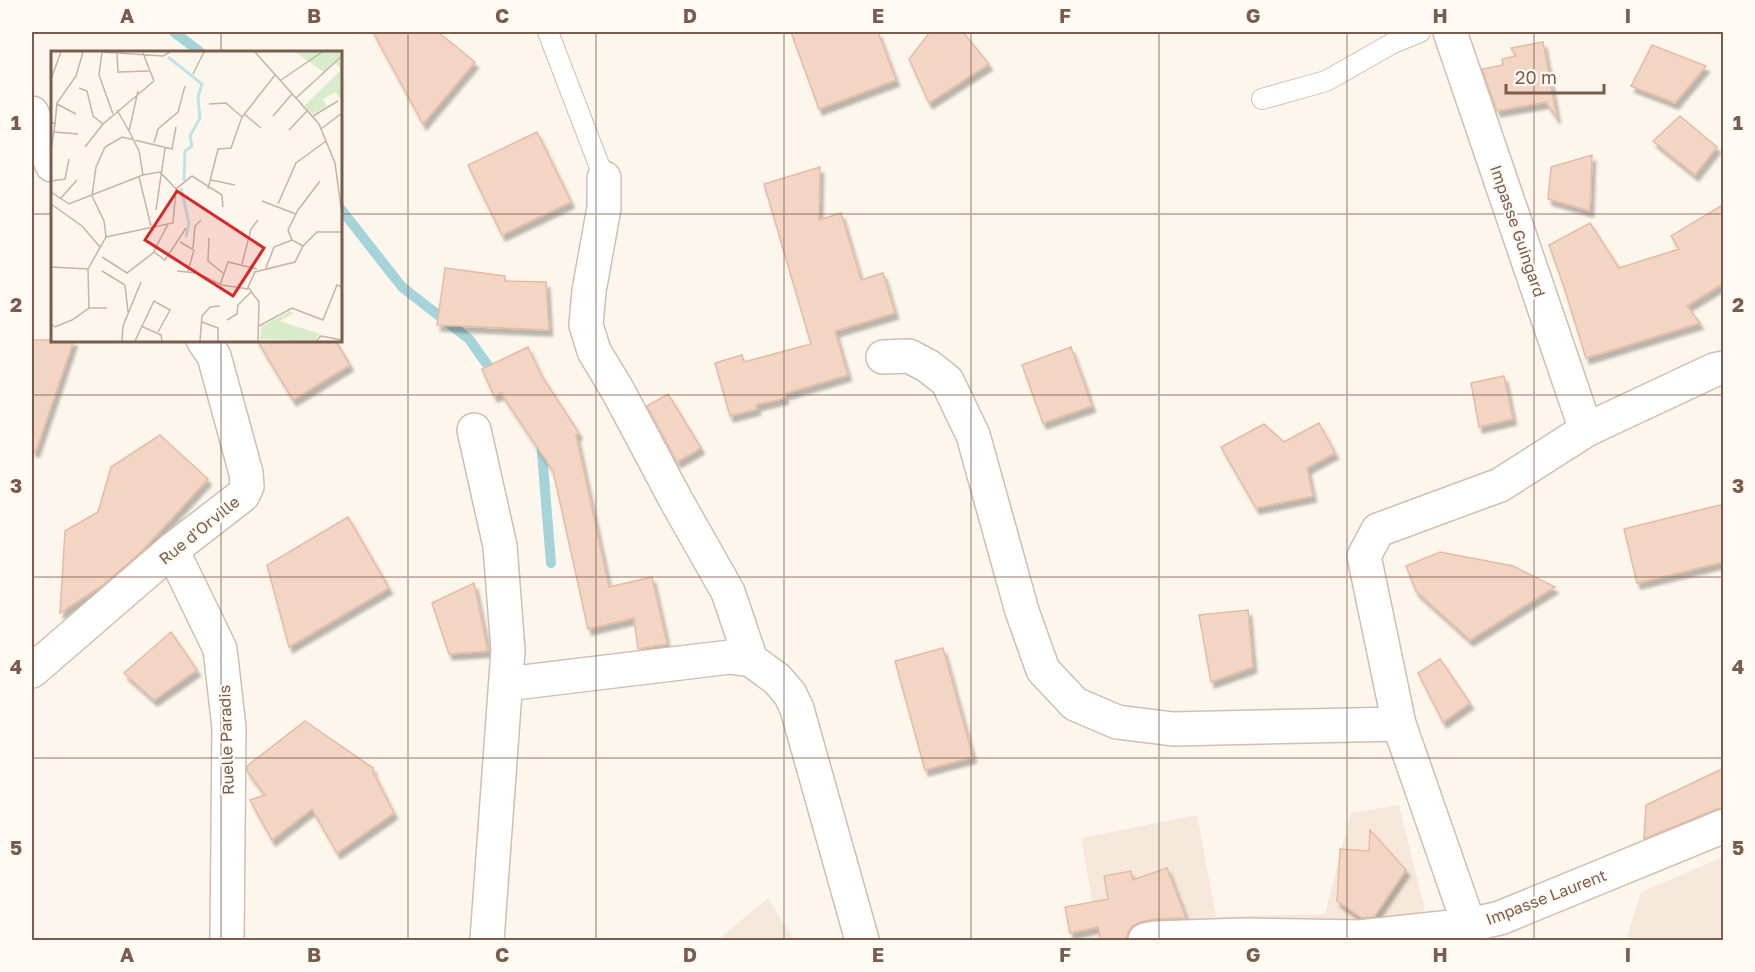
<svg xmlns="http://www.w3.org/2000/svg" width="1755" height="972" viewBox="0 0 1755 972" font-family="'Golos Text',sans-serif">
  <defs>
    <filter id="shadow"><feDropShadow dx="3.5" dy="6" stdDeviation="1.5" flood-color="#0004"/></filter>
  </defs>
  <rect width="100%" height="100%" fill="#fdf6ec"/>
  <path fill="#f5e8da" d="M1399,805L1425,910L1396,940H1084L1098,936L1081,838L1197,815L1216,917L1325,914L1351,813Z
    M1723,857V940H1626L1641,892Z
    M768,898L794,940H718Z"/>
  <g fill="none" stroke-linecap="round" stroke-linejoin="round">
    <path stroke="#a5d3da" stroke-width="10" d="M174,32L200,52
      M340,208L402,287L469,339L496,377
      M541,441L551,563"/>
  </g>
  <path fill="#f3d5c3" stroke="#e6bba3" stroke-width="1.5" filter="url(#shadow)" d="M373,32H438L475,62L423,124Z
    M791,32H878L896,80L819,109Z
    M930,32H963L989,64L929,103L909,59Z
    M1543,42L1557,118L1546,102L1497,111L1482,69L1503,65L1502,59L1516,56L1511,48Z
    M1652,45L1706,66L1675,103L1631,86Z
    M1680,116L1717,147L1695,175L1653,141Z
    M537,132L571,202L502,235L468,165Z
    M1592,155L1590,211L1548,199L1551,167Z
    M820,167L819,220L841,213L861,280L883,273L895,313L835,331L848,375L784,394L785,398L756,405L757,409L730,416L715,363L742,355L744,362L811,344L764,184Z
    M1724,204V283L1687,306L1700,323L1586,358L1563,284L1549,245L1590,223L1619,268L1679,249L1671,236Z
    M445,268L505,276V281L546,282L549,330L437,325Z
    M32,340H74L36,451L32,450Z
    M257,340H335L350,365L293,400Z
    M528,347L541,375L579,433L576,435L609,587L652,577L667,644L638,649L634,618L588,629L553,471L501,393L494,396L482,369Z
    M1071,347L1092,406L1043,423L1022,365Z
    M1504,376L1513,419L1479,427L1471,383Z
    M668,394L701,448L677,462L647,406Z
    M1319,423L1335,453L1307,468L1313,496L1256,508L1221,447L1264,424L1284,442Z
    M160,435L208,479L141,552L103,585L60,613L65,531L98,512L111,467Z
    M1724,504V562L1637,583L1624,529Z
    M348,517L389,588L289,647L267,565Z
    M1440,552L1513,566L1555,587L1470,640L1416,591L1406,566Z
    M474,583L488,651L449,654L432,603Z
    M1248,610L1253,667L1211,682L1199,615Z
    M171,632L197,670L154,700L124,673Z
    M943,648L973,757L925,770L895,661Z
    M1440,659L1470,703L1443,722L1418,673Z
    M305,721L373,768V772L394,813L337,853L312,809L272,840L250,800L265,795L247,771V766Z
    M1724,768V808L1717,809L1644,839L1646,805Z
    M1370,830L1406,870L1374,917L1362,918L1337,901L1340,849L1369,851Z
    M1167,868L1186,918L1155,919L1141,922L1132,926L1128,933L1127,938L1118,940H1101L1098,927L1070,933L1065,907L1108,899L1104,876L1131,871L1133,880Z"/>
  <g fill="none" stroke-linecap="round" stroke-linejoin="round">
    <defs>
      <path id="lane" d="M548,32L604,178
        M1262,99L1326,81L1393,43L1420,32"/>
      <path id="street" d="M1450,32L1586,430
        M32,113L52,165
        M604,178V208L589,291L586,325L594,351L618,391L677,502L728,592L751,660
        M883,357L909,356L928,366L947,381L973,435L1022,611L1043,670L1075,704L1117,722L1173,729L1399,724
        M474,430L500,546L508,650L487,940
        M172,550L220,649L229,728L227,940
        M32,671L172,550L243,495L247,486L246,473L214,356L203,340
        M506,684L730,657L751,660L777,679L790,694L797,709L862,940
        M1469,925L1399,724L1364,556L1378,530L1500,485L1586,430L1714,370L1724,368
        M1145,940L1156,938L1243,935L1360,937L1469,925L1500,918L1724,826"/>
    </defs>
    <use href="#lane" stroke="#d1beb0" stroke-width="22"/>
    <use href="#street" stroke="#d1beb0" stroke-width="36"/>
    <use href="#lane" stroke="#fff" stroke-width="20"/>
    <use href="#street" stroke="#fff" stroke-width="33"/>
  </g>
  <path fill="none" stroke="#7a5c4d" stroke-width="1.5" stroke-opacity="0.55" d="M221,32V52M408,32V940M596,32V940M784,32V940M971,32V940M1159,32V940M1347,32V940M1534,32V940M32,214H52M340,214H1724M221,340V940M32,395H1724M32,577H1724M32,758H1724"/>
  <g text-anchor="middle" dominant-baseline="central" stroke-width="4.5" stroke-linejoin="round" paint-order="stroke">
    <g font-size="16" fill="#7a5c4d" stroke="#fffaf3">
      <text transform="translate(1518 231) rotate(71)">Impasse Guingard</text>
      <text transform="translate(199 530) rotate(-39)">Rue d'Orville</text>
      <text transform="translate(226 740) rotate(-92)">Ruelle Paradis</text>
      <text transform="translate(1546 897) rotate(-21)">Impasse Laurent</text>
    </g>
  </g>
  <g transform="translate(51 51)">
    <rect width="291" height="291" fill="#fdf6ec"/>
    <path d="M244,1H291V5L273,21ZM291,6V49L284,41L272,48L276,55L261,63L253,55L290,19L285,12ZM239,260L243,262L229,270L269,283L263,290L209,288L210,276Z" fill="#d8ecc9"/>
    <path fill="none" stroke="#bfe3e8" stroke-width="3" d="M117,6L151,33L147,46L149,67L139,85L141,95L134,100L133,130M130,137L138,172L135,186"/>
    <path fill="none" stroke="#c5b3a7" stroke-width="1.5" d="M204,1L268,73L284,112L291,164M66,2L67,22M92,2L103,30M68,21L98,20M142,23L153,1M0,28L10,1M230,29L271,1M28,37L36,40L42,65L52,73L103,30M245,47L291,5M6,53L25,63M158,53L175,52L191,66M66,59L78,80M62,63L48,24L51,1L112,5L119,1M193,63L210,77M222,65L241,43M262,65L287,50M0,71L4,73L0,100M4,73L6,52L25,25L32,1M270,78L291,62M238,79L257,59M3,81L27,83M103,92L107,78L127,61L134,35M34,96L52,73M92,124L109,121L125,138M88,126L100,175M160,129L184,134M0,130L14,128L18,108M157,138L167,98L180,97L191,66L224,24M0,141L18,153L92,124L88,100L78,80L87,40M9,148L26,129M211,150L245,163M0,153L31,175L49,196M227,153L245,112L275,90M105,159L114,97M55,186L53,170L41,145L45,116L54,96L71,86L121,98L125,76M158,187L157,210L172,222M129,191L143,199L137,220M252,195L241,189L237,179L247,159L269,130M142,197L144,175L150,169M103,201L114,209L135,177M51,206L76,222L102,202L117,173M191,213L200,178L207,169M0,216L37,218M215,217L223,196L241,189M37,218L55,186L122,172L125,138L141,125L171,144L172,156M51,220L74,234L77,261M126,220L146,222L171,234L197,238M169,234L177,211L206,218M38,257H56M176,269L186,263L187,254L200,241M151,271L167,277V290M0,273L4,276L21,269L38,257L37,218M90,275L110,284L111,290M208,275L241,257L272,269L286,234L291,236M71,290L72,275L90,231M84,290L103,250L119,259L107,281M149,290L151,265L159,256L169,255M207,290L208,251L197,236L204,221L244,211L252,195L266,181H291M265,290L270,285L291,289"/>
    <path fill="#d62828" fill-opacity="0.15" stroke="#d62828" stroke-width="3" d="M126,140L213,197L182,245L94,189Z"/>
    <rect width="291" height="291" fill="none" stroke="#7a5c4d" stroke-width="3"/>
  </g>
  <rect width="1755" height="972" fill="none" stroke="#fffaf3" stroke-width="66"/>
  <path d="M1506 84v9h98v-9" fill="none" stroke="#7a5c4d" stroke-width="3"/>
  <text x="1515" y="84" font-size="18" fill="#7a5c4d" stroke="#fffaf3" stroke-width="4.5" paint-order="stroke">20 m</text>
  <rect x="33" y="33" width="1689" height="906" fill="none" stroke="#7a5c4d" stroke-width="2"/>
  <g font-size="20" text-anchor="middle" font-weight="bold" fill="#7a5c4d">
    <text x="127" y="23">A</text>
    <text x="314" y="23">B</text>
    <text x="502" y="23">C</text>
    <text x="690" y="23">D</text>
    <text x="878" y="23">E</text>
    <text x="1065" y="23">F</text>
    <text x="1253" y="23">G</text>
    <text x="1440" y="23">H</text>
    <text x="1628" y="23">I</text>
    <text x="16" y="130">1</text>
    <text x="1738" y="130">1</text>
    <text x="16" y="312">2</text>
    <text x="1738" y="312">2</text>
    <text x="16" y="493">3</text>
    <text x="1738" y="493">3</text>
    <text x="16" y="674">4</text>
    <text x="1738" y="674">4</text>
    <text x="16" y="855">5</text>
    <text x="1738" y="855">5</text>
    <text x="127" y="962">A</text>
    <text x="314" y="962">B</text>
    <text x="502" y="962">C</text>
    <text x="690" y="962">D</text>
    <text x="878" y="962">E</text>
    <text x="1065" y="962">F</text>
    <text x="1253" y="962">G</text>
    <text x="1440" y="962">H</text>
    <text x="1628" y="962">I</text>
  </g>
</svg>
